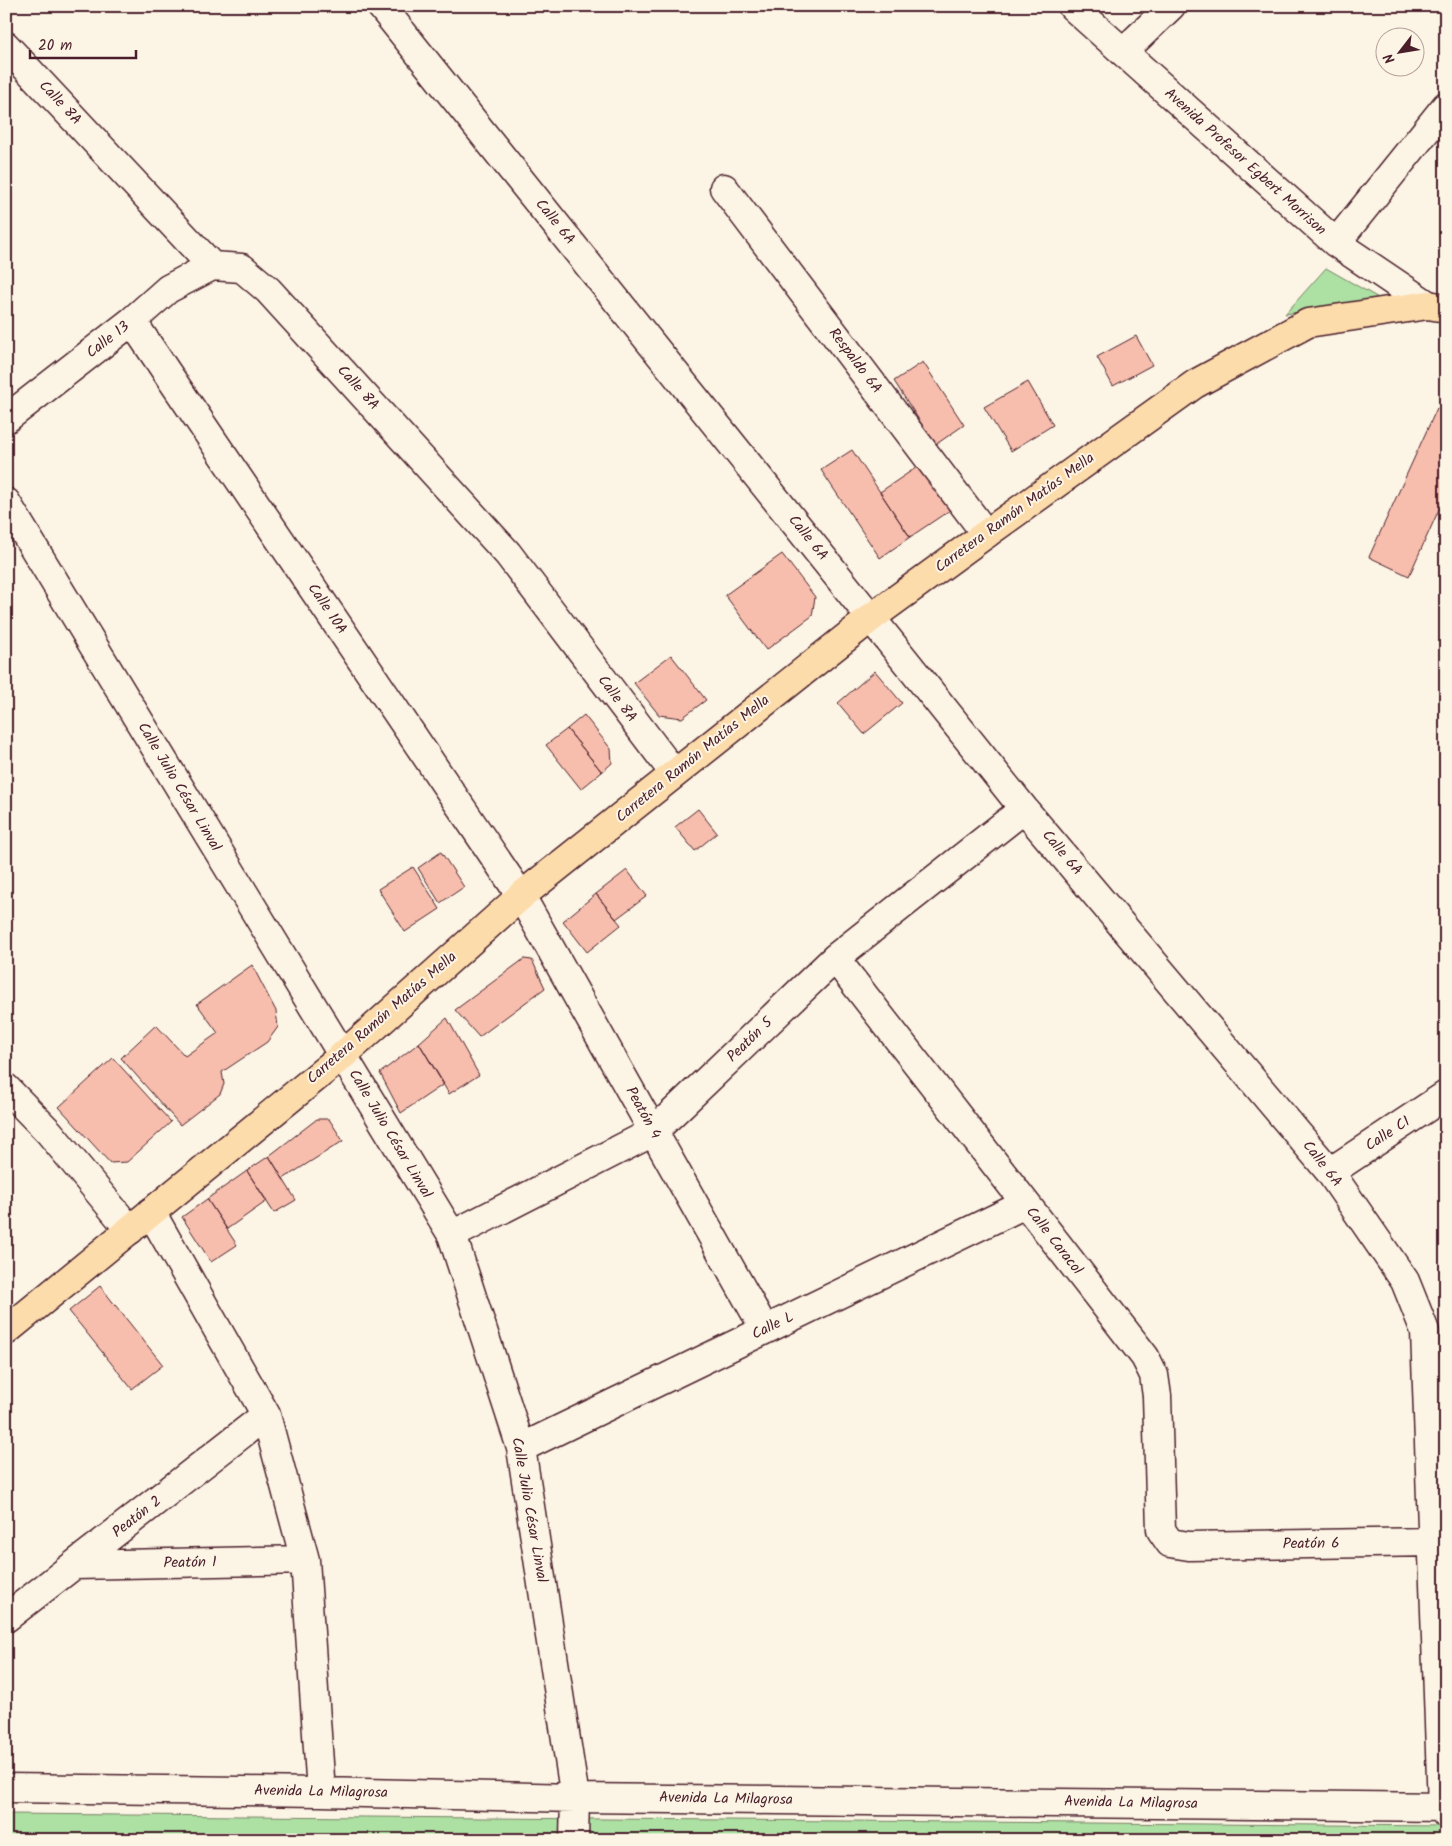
<svg xmlns="http://www.w3.org/2000/svg" width="1452" height="1846" viewBox="0 0 1452 1846" font-family="Kalam,sans-serif">
  <rect width="100%" height="100%" fill="#fcf5e5"/>
  <filter id="ink" filterUnits="userSpaceOnUse"><feTurbulence type="fractalNoise" baseFrequency=".02" numOctaves="2"/><feDisplacementMap in="SourceGraphic" scale="10" xChannelSelector="R" yChannelSelector="G"/><feConvolveMatrix kernelMatrix="1 2 1 2 8 2 1 2 1" color-interpolation-filters="sRGB"/></filter>
  <g filter="url(#ink)">
    <path fill="#ace1a3" stroke="#7b8067" d="M1326,268L1382,300L1285,314Z
      M6,1814L1446,1826V1840H6Z"/>
    <path fill="#f7bead" stroke="#4a1f2b" d="M1136,336L1152,365L1113,386L1097,357Z
      M923,362L964,425L935,445L894,381Z
      M1028,382L1053,425L1011,451L984,407Z
      M1437,408L1446,412V494L1409,576L1369,557Z
      M852,450L910,537L880,558L821,470Z
      M926,461L956,506L910,537L880,492Z
      M782,554L815,597L812,616L766,650L725,595Z
      M671,655L706,700L682,718L659,715L634,683Z
      M875,671L902,703L864,734L838,703Z
      M584,715L611,749L612,763L602,772L567,729Z
      M567,729L602,772L581,789L546,745Z
      M698,809L717,833L695,851L675,827Z
      M441,852L464,887L440,903L418,868Z
      M413,867L440,909L405,932L378,889Z
      M627,870L647,896L616,919L596,894Z
      M596,894L621,925L587,952L563,921Z
      M524,959L532,960L545,988L479,1037L455,1010Z
      M252,965L276,1011L278,1027L267,1042L222,1072L224,1084L220,1094L180,1125L121,1058L156,1025L185,1056L218,1033L197,1004Z
      M447,1018L479,1075L449,1094L419,1043Z
      M419,1043L444,1084L401,1113L380,1073Z
      M113,1058L171,1122L127,1162L110,1163L59,1107Z
      M317,1119H329L343,1141L283,1179L269,1156Z
      M269,1156L296,1200L274,1213L247,1171Z
      M247,1171L267,1201L227,1229L207,1199Z
      M207,1199L237,1245L211,1262L182,1217Z
      M100,1286L163,1365L132,1389L69,1311Z"/>
    <g fill="none" stroke-linecap="round" stroke-linejoin="round">
      <defs>
        <path id="minor" d="M381,6L1024,809L1330,1172L1405,1281L1425,1331L1442,1807L1446,1814
          M1072,6L1336,243L1428,305
          M6,46L212,266L242,268L268,290L508,554L674,773
          M1123,52L1171,6
          M724,188L986,534
          M1336,243L1446,106
          M132,321L521,896L765,1330
          M6,419L132,321L168,289L212,266
          M6,502L452,1235L521,1448L575,1798L574,1840
          M835,958L1145,1357L1154,1375L1157,1396L1161,1530L1170,1543L1189,1546L1433,1542
          M6,1088L49,1132L130,1230
          M1330,1172L1446,1095
          M151,1212L266,1415L305,1560L321,1792
          M452,1235L653,1132L835,958L1024,809
          M521,1448L1025,1204
          M75,1565L305,1560
          M6,1618L266,1415
          M6,1788L321,1792L575,1798L1446,1807"/>
        <path id="major" d="M6,1331L342,1056L521,896L872,617L986,534L1195,384L1308,323L1428,305L1446,308"/>
      </defs>
      <use href="#minor" stroke="#4a1f2b" stroke-width="31"/>
      <use href="#major" stroke="#4a1f2b" stroke-width="31"/>
      <use href="#minor" stroke="#fcf5e5" stroke-width="28"/>
      <use href="#major" stroke="#fddcac" stroke-width="28"/>
    </g>
  </g>
  <g text-anchor="middle" dominant-baseline="central" stroke-width="4" stroke-linejoin="round" paint-order="stroke">
    <g font-size="15" fill="#4a1f2b" stroke="#fcf5e5">
      <text transform="translate(60 103) rotate(47)">Calle 8A</text>
      <text transform="translate(1245 162) rotate(42)">Avenida Profesor Egbert Morrison</text>
      <text transform="translate(555 222) rotate(51)">Calle 6A</text>
      <text transform="translate(108 340) rotate(-38)">Calle 13</text>
      <text transform="translate(855 361) rotate(53)">Respaldo 6A</text>
      <text transform="translate(358 388) rotate(48)">Calle 8A</text>
      <text transform="translate(1015 513) rotate(-36)">Carretera Ramón Matías Mella</text>
      <text transform="translate(808 538) rotate(51)">Calle 6A</text>
      <text transform="translate(327 609) rotate(56)">Calle 10A</text>
      <text transform="translate(617 699) rotate(53)">Calle 8A</text>
      <text transform="translate(693 759) rotate(-39)">Carretera Ramón Matías Mella</text>
      <text transform="translate(179 787) rotate(59)">Calle Julio César Linval</text>
      <text transform="translate(1062 853) rotate(50)">Calle 6A</text>
      <text transform="translate(382 1018) rotate(-41)">Carretera Ramón Matías Mella</text>
      <text transform="translate(750 1040) rotate(-44)">Peatón 5</text>
      <text transform="translate(643 1113) rotate(61)">Peatón 4</text>
      <text transform="translate(390 1134) rotate(59)">Calle Julio César Linval</text>
      <text transform="translate(1388 1134) rotate(-33)">Calle C1</text>
      <text transform="translate(1322 1164) rotate(52)">Calle 6A</text>
      <text transform="translate(1054 1241) rotate(52)">Calle Caracol</text>
      <text transform="translate(773 1326) rotate(-26)">Calle L</text>
      <text transform="translate(529 1510) rotate(80)">Calle Julio César Linval</text>
      <text transform="translate(137 1517) rotate(-38)">Peatón 2</text>
      <text transform="translate(1311 1544) rotate(-1)">Peatón 6</text>
      <text transform="translate(190 1563) rotate(-1)">Peatón 1</text>
      <text transform="translate(321 1792) rotate(1)">Avenida La Milagrosa</text>
      <text transform="translate(726 1799) rotate(1)">Avenida La Milagrosa</text>
      <text transform="translate(1131 1803) rotate(1)">Avenida La Milagrosa</text>
    </g>
  </g>
  <rect width="1452" height="1846" fill="none" stroke="#fcf5e5" stroke-width="25"/>
  <rect x="12" y="12" width="1427" height="1821" fill="none" stroke="#4a1f2b" stroke-width="2" filter="url(#ink)"/>
  <g transform="translate(1400 52) rotate(239)"><circle r="24" fill="#fcf5e5" stroke="#b59f9b"/>
  <path d="M0-4L9 19L0 12L-9 19Z" fill="#4a1f2b"/>
  <text y="-8" font-size="14" font-weight="bold" text-anchor="middle" fill="#4a1f2b">N</text>
  </g>
  <path d="M30 50v8h106v-8" fill="none" stroke="#4a1f2b" stroke-width="2.5"/>
  <text x="38" y="50" font-size="15" fill="#4a1f2b" stroke="#fcf5e5" stroke-width="4" paint-order="stroke">20 m</text>
</svg>
